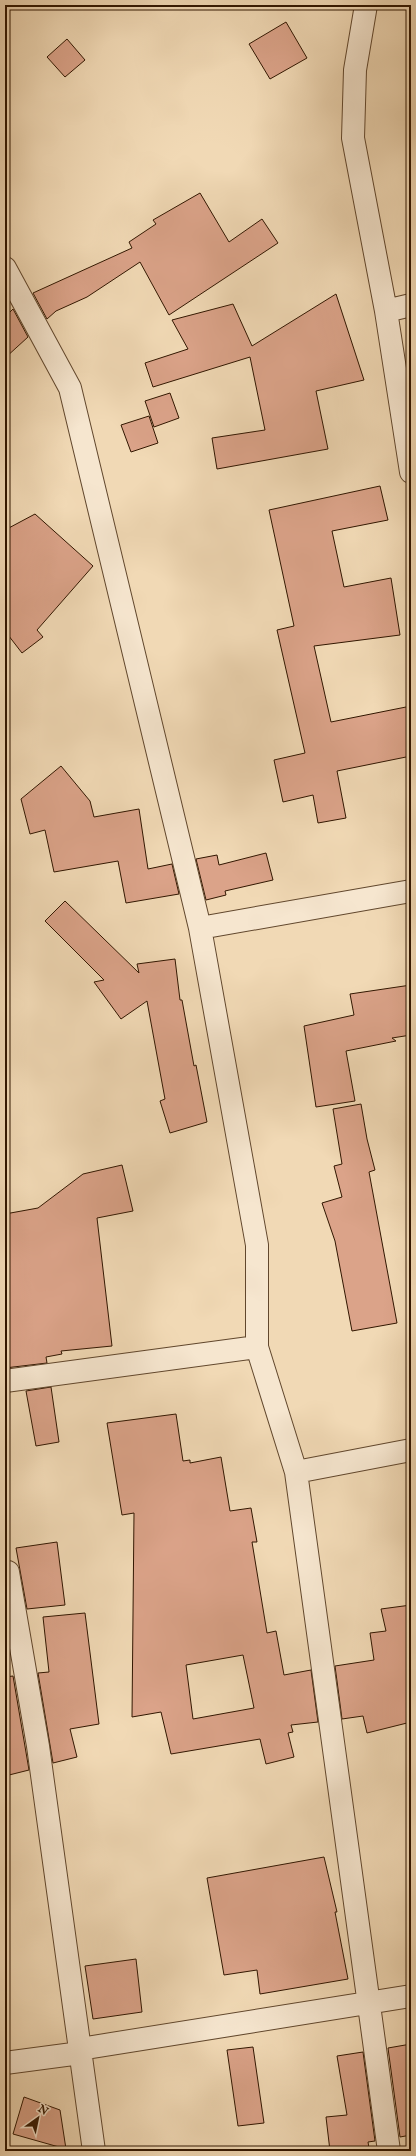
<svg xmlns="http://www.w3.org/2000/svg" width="416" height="2156" viewBox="0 0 416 2156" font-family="'IM FELL English',serif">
  <rect width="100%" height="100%" fill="#f1d9b5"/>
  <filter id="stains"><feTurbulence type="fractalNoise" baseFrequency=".005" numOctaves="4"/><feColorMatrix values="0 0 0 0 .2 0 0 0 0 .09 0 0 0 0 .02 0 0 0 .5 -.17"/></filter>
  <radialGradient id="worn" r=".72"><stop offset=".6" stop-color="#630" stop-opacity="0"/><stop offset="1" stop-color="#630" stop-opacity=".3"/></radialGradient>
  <path fill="#dba389" stroke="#311600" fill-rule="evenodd" d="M286,22L307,58L270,79L249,44Z
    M67,39L85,60L65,77L47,57Z
    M200,193L229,242L262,219L278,243L169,315L140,262L87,297L56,311L47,319L33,293L132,248L129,242L156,224L153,220Z
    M336,294L364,380L316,391L328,449L217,469L212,438L265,430L250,357L153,387L145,363L188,349L172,320L233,304L252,346Z
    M13,309L28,337L5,358V317Z
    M170,393L179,418L154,427L145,401Z
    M149,416L158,443L131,452L121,425Z
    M380,486L388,520L332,531L344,587L391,578L400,635L314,646L331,722L411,706V756L337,771L346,818L318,823L313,795L283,802L274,760L305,753L277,630L294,626L269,510Z
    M35,514L93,566L37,630L43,637L22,653L5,631V530Z
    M61,766L90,801L94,817L139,809L148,869L172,864L179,894L126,903L118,861L54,872L45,830L30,834L21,799Z
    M266,853L273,880L225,891L226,895L206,900L196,859L217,855L219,865Z
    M65,901L139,973L137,964L175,959L180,1000H182L194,1066L196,1065L207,1122L170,1133L160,1101L165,1099L147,1001L121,1019L94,982L104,980L45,921Z
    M411,985V1035L392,1038L396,1041L346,1051L355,1101L316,1107L304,1026L354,1015L350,994Z
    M361,1104L367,1139L375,1170L369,1172L397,1323L352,1331L335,1241L322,1203L342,1197L334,1166L342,1164L333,1109Z
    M122,1165L133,1211L97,1218L112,1346L61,1351L62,1354L46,1357L47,1363L5,1368V1214L38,1208L83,1174Z
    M51,1387L59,1442L36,1446L26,1391Z
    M176,1414L183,1461L190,1460V1463L221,1457L230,1511L251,1508L257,1542H252L267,1633L276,1631L284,1675L311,1670L318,1722L291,1725L293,1732L288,1733L294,1757L266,1764L260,1739L171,1754L161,1712L132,1717L134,1513L122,1515L107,1423ZM243,1655L254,1708L193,1719L186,1665Z
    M57,1542L65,1605L27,1609L16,1548Z
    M411,1605V1722L367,1733L363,1716L342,1719L335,1666L374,1660L370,1633L386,1631L381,1609Z
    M85,1613L99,1724L70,1729L77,1757L53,1763L38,1673L49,1672L43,1617Z
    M13,1676L29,1770L5,1776V1677Z
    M324,1857L337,1912H335L348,1979L260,1994L257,1970L224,1975L207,1878Z
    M136,1959L142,2012L93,2019L85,1966Z
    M411,2044V2135L400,2137L388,2048Z
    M253,2047L264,2123L238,2126L227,2050Z
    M363,2052L375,2141L368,2142L369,2148L330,2151L326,2117L347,2115L337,2056Z
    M24,2097L60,2110L66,2149L13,2134Z"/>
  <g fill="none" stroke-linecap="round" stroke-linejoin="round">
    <defs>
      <path id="minor" d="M366,5L355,70L353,138L386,311L411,472
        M5,268L70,388L200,928L257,1245V1347
        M386,311L411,305
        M200,928L411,891
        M5,1381L257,1347L296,1472L389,2151
        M296,1472L411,1450
        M8,1572L38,1746L94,2151
        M5,2063L73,2054L80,2049L411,1996"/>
    </defs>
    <use href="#minor" stroke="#61472d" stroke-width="24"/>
    <use href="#minor" stroke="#f6e6cf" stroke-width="22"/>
  </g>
  <rect width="416" height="2156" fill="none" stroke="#f1d9b5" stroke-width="20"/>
  <rect x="6" y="6" width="404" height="2144" fill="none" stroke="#311600" stroke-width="2"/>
  <rect x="10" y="10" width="396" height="2136" fill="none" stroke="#311600"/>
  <g transform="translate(38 2118) rotate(33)" stroke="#f6e6cf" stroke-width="3" paint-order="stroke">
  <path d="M0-3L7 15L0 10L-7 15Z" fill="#311600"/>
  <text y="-6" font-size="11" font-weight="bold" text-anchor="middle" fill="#311600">N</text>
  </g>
  <rect width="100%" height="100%" filter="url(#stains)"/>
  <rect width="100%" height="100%" fill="url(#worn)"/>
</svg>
